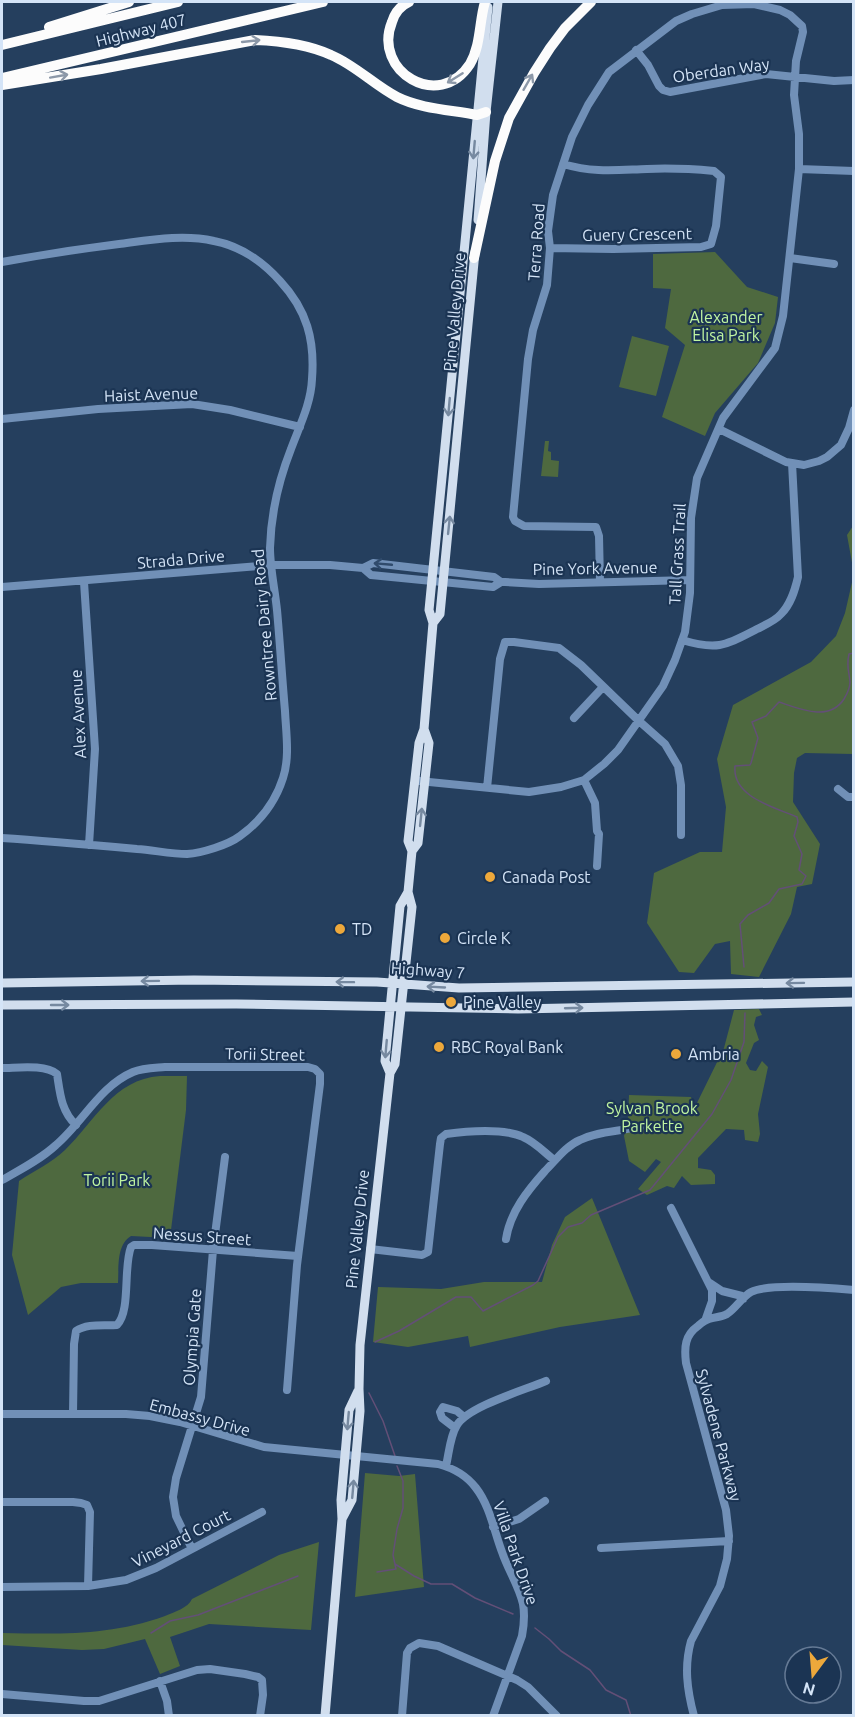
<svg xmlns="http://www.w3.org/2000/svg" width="855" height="1717" viewBox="0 0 855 1717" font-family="Ubuntu,sans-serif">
  <rect width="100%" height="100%" fill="#253f5e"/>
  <path fill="#4e693f" d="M715,252L747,287L778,297L775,323L758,363L715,413L705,436L662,417L685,345L665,328L671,289L653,288V254Z
    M632,336L669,346L656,396L619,387Z
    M545,441H549L548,451L551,452V460L559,461L558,477L541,476Z
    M853,526V568L847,535Z
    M853,578V754L805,753L797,758L794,773L793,802L820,844L812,884L797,887L791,914L759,977L731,974L730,941L715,944L694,973L679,972L647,923L654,873L700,852H722L726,807L717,759L733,705L811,662L836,636L845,613Z
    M759,1009L762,1015L756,1017L754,1025L759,1040L754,1043L746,1063L750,1070L756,1071L762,1061L768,1067L758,1114L760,1134L758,1142L745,1140L744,1130L726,1129L698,1158V1168L711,1170L715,1175V1184L691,1185L682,1176L674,1188L667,1186L647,1195L638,1189L661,1162L656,1159L645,1172L629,1161L624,1136L628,1122L629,1095L691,1097L694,1109L724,1048L734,1010Z
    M160,1076H187L186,1110L170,1238L131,1236C116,1245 119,1268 118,1283H81L61,1287L28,1315L12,1255L19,1181C34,1171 51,1163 65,1150C94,1122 114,1079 160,1076Z
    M592,1198L640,1315L560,1327L470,1347L468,1336L408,1347L373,1342L378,1287L441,1289L484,1282H542L552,1245L565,1217Z
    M365,1473L399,1476L415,1474L424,1587L355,1597Z
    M319,1542L311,1630L209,1624L170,1637L180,1666L160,1674L145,1639L104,1649L82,1650L2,1645V1633C61,1634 109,1636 165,1616C174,1612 188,1608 192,1599L279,1555Z"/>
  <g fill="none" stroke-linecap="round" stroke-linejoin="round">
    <path stroke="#634f77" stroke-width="1.5" d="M744,967L740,924L748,915L769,903L779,889L802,884L806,876L799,870L802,854L794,836L798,822L797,817C774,807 732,797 735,766L750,765L751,763L758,738L752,722L766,716L779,702C800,709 829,722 844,699C847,694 850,688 850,682C849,670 846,667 849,654L854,653
      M375,1342L399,1331L456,1297H471L483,1311L533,1285L538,1281L558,1237L568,1227L582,1223L591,1215L650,1190L712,1114L731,1080L744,1042L745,1013
      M369,1393L383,1421L395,1456
      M395,1564L414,1576L431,1584H452L475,1598L513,1614
      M377,1572L396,1569L393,1555L397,1529L403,1508V1481L397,1466
      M535,1628L549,1639L561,1651L590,1670L606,1690L626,1700L631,1716
      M151,1633L170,1621L198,1615L298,1576"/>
    <path stroke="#7190b7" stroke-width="8" d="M636,50L648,65L659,86L663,90L670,92L766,74L834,81L854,80
      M799,169L854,171
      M550,248L613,249L701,247L711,244L716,226L721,177L714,171C692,169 670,168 647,169C616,170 594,173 563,164
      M790,258L834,264
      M2,262C40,255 79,249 119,244C150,240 183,234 214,241C240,246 263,262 280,281C307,310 315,340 312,379C311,404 299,427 291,449C278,482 271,512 270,548C270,568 275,590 277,610C280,643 282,677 285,711C286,733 290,757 283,778C275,803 261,821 240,836C228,845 202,853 187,854C171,854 153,850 137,849C92,845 47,841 2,838
      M2,419L98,409L192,404L230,410L300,427
      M719,429L786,462L804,465L819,461L827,457L841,445L849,428L854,410
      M363,568L371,575L493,587L501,582H505L539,584L690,580
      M84,582L95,749L89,845
      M2,587L272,565H330L363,568L373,563L494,577L501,582
      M682,640C718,651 726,645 757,629C765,625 775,621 781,614C791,604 795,590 798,577L792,463
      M574,718L603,687
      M584,780L595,803L597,831L599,834L597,866
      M419,781L529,792L561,787L584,780L604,764L618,750L663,686L675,660L685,632L690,593L691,518L697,478L723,418L775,348L783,316L799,169V134L794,95L796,61L803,32L802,26L790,15L780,10L754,4L722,5L692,14L676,21L609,72L588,105L572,137L553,195L548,231L550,248L547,285L533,330L528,359L513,517L515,521L524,526L596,527L599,536L600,582
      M487,788L500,659L505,642H514L559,648L581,665L639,721L665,744L678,766L681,785V835
      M838,789L848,797H854
      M2,1068C17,1068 45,1064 57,1074C60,1093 61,1111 76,1125
      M2,1180C20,1170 41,1159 56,1145C83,1122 100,1086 133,1072C143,1068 155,1068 165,1067H308L315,1069L320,1074V1084L297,1265L287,1390
      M671,1208L712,1290V1301L705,1321
      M506,1239C510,1212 528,1190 545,1171C556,1160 566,1146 580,1140C600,1130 623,1132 644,1125
      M370,1249L422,1255L428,1252L440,1144L441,1138L446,1134C467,1131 504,1128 523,1137C535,1142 544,1152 554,1160
      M710,1283L722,1291L742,1296L743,1299
      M2,1414H126L150,1416L180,1422L264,1447L438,1464C453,1468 467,1476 476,1488C490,1506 494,1531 502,1552C508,1570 519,1586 523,1604C525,1615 524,1625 522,1636L493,1716
      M73,1414L74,1344L76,1331C87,1323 104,1326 117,1325C131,1311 123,1267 131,1247L134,1245H152L298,1256
      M455,1428L442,1418L440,1412L443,1407L457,1411L464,1417
      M446,1466C449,1453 450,1436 457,1425C469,1406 525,1390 546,1381
      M2,1502H73L81,1503L87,1505L90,1512L88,1586
      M493,1527L519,1519L545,1501
      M601,1548L729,1541
      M192,1549L176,1516L173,1497L176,1478L201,1397L213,1250L225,1157
      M2,1587L88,1586L126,1580L156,1568L262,1512
      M160,1681L167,1701L169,1716
      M2,1694L84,1701H99L197,1670L210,1669L245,1674L258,1677L262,1680L263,1695L260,1716
      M402,1716L407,1653L410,1648L419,1643L438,1646L517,1680L528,1687L557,1716
      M694,1716C687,1690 684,1666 691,1641L720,1586L727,1559L729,1536L726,1510L686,1363C684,1347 685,1335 698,1326C702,1323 704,1320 709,1319C715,1317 722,1317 727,1314C736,1308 742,1297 751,1292C769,1283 831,1288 854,1290"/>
    <path stroke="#d1deee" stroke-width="9" d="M478,220L486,112L498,2
      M433,623L440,614L475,252
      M412,851L418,843L429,743L424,729
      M2,983L194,980L377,982L459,988L854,982
      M2,1005L236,1004L518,1009L854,1002
      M390,1073L385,1061L400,906L408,892
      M342,1519L352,1500L360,1411L359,1389L360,1345L390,1073L395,1064L412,907L408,892L412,851L408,841L419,743L424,729L433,623L429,610L488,7
      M325,1716L342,1519L341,1500L349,1410L358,1391"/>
    <path stroke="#fcfcfc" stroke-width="10" d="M409,2C400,6 395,12 392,22C372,71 439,112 470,64C481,45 479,22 485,2
      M49,27L129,2
      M2,45L178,2
      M2,78L323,2
      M2,85L101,69L255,40C281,41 307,44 331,55C355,65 374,85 397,97C421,109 452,110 477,115L486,112
      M474,258L495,161L509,118L534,73L550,48L565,28L591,2"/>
  </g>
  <defs><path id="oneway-shaft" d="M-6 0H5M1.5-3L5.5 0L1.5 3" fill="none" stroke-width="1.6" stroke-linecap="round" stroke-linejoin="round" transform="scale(1.5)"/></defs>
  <g stroke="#8c98a8">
    <use href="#oneway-shaft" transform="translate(251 41) rotate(-6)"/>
    <use href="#oneway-shaft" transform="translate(59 76) rotate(-10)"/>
    <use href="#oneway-shaft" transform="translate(455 78) rotate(148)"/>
    <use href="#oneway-shaft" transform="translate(528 82) rotate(-60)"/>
  </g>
  <g stroke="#7689a0">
    <use href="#oneway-shaft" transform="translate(474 150) rotate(95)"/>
    <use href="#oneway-shaft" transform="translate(449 407) rotate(95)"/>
    <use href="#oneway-shaft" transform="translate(449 525) rotate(-84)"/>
    <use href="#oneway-shaft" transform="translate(421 817) rotate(-84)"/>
    <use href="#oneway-shaft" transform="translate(150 981) rotate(179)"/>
    <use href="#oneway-shaft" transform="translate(345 982) rotate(-179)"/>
    <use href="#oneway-shaft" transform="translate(795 983) rotate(179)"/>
    <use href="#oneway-shaft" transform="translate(436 987) rotate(-177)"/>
    <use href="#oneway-shaft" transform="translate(60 1005)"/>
    <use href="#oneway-shaft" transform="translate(574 1008) rotate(-2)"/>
    <use href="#oneway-shaft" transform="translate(386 1049) rotate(95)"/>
    <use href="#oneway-shaft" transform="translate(348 1421) rotate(95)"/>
    <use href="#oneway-shaft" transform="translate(353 1489) rotate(-85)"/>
  </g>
  <use stroke="#304b6c" href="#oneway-shaft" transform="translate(383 564) rotate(-175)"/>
  <g fill="#eda83b" stroke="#1b3453" stroke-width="2">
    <circle cx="490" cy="877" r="6"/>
    <circle cx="340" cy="929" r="6"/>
    <circle cx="445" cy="938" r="6"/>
    <circle cx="451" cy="1002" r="6"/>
    <circle cx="439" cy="1047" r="6"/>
    <circle cx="676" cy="1054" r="6"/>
  </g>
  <g text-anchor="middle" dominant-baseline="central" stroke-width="4.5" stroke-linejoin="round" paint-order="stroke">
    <g font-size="16" fill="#d4e4f7" stroke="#1b3453">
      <text transform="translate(141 30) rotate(-14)">Highway 407</text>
      <text transform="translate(721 70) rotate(-8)">Oberdan Way</text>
      <text transform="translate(637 234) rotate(-1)">Guery Crescent</text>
      <text transform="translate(536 242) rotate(-86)">Terra Road</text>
      <text transform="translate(454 312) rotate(-85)">Pine Valley Drive</text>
      <text transform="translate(151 394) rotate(-2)">Haist Avenue</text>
      <text transform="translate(677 554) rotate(-87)">Tall Grass Trail</text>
      <text transform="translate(181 559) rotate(-5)">Strada Drive</text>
      <text transform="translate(595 568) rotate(-1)">Pine York Avenue</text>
      <text transform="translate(264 625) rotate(-95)">Rowntree Dairy Road</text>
      <text transform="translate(78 714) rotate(-93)">Alex Avenue</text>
      <text transform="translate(428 970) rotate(4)">Highway 7</text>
      <text transform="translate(265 1054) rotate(1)">Torii Street</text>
      <text transform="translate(357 1229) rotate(-84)">Pine Valley Drive</text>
      <text transform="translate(202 1236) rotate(4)">Nessus Street</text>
      <text transform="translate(192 1337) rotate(-86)">Olympia Gate</text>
      <text transform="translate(200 1417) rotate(15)">Embassy Drive</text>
      <text transform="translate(719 1435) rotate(75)">Sylvadene Parkway</text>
      <text transform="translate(181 1538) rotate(-27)">Vineyard Court</text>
      <text transform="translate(516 1553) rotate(71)">Villa Park Drive</text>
    </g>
    <g font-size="16" fill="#c0f5a1" stroke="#1b3453">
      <text x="726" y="317">Alexander<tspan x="726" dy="18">Elisa Park</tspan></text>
      <text x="652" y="1108">Sylvan Brook<tspan x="652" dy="18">Parkette</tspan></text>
      <text x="117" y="1180">Torii Park</text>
    </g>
    <g font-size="16" fill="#d4e4f7" stroke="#1b3453" text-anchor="start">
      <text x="502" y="877">Canada Post</text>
      <text x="352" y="929">TD</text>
      <text x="457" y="938">Circle K</text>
      <text x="463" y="1002">Pine Valley</text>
      <text x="451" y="1047">RBC Royal Bank</text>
      <text x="688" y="1054">Ambria</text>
    </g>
  </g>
  <rect width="855" height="1717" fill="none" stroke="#d4e4f7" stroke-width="6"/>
  <g transform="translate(813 1675) rotate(196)"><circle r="28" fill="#1b3453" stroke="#657a95" stroke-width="1.5"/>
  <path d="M0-4.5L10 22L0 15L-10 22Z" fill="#eda83b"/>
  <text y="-9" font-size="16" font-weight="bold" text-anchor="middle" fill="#d4e4f7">N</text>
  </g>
</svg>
